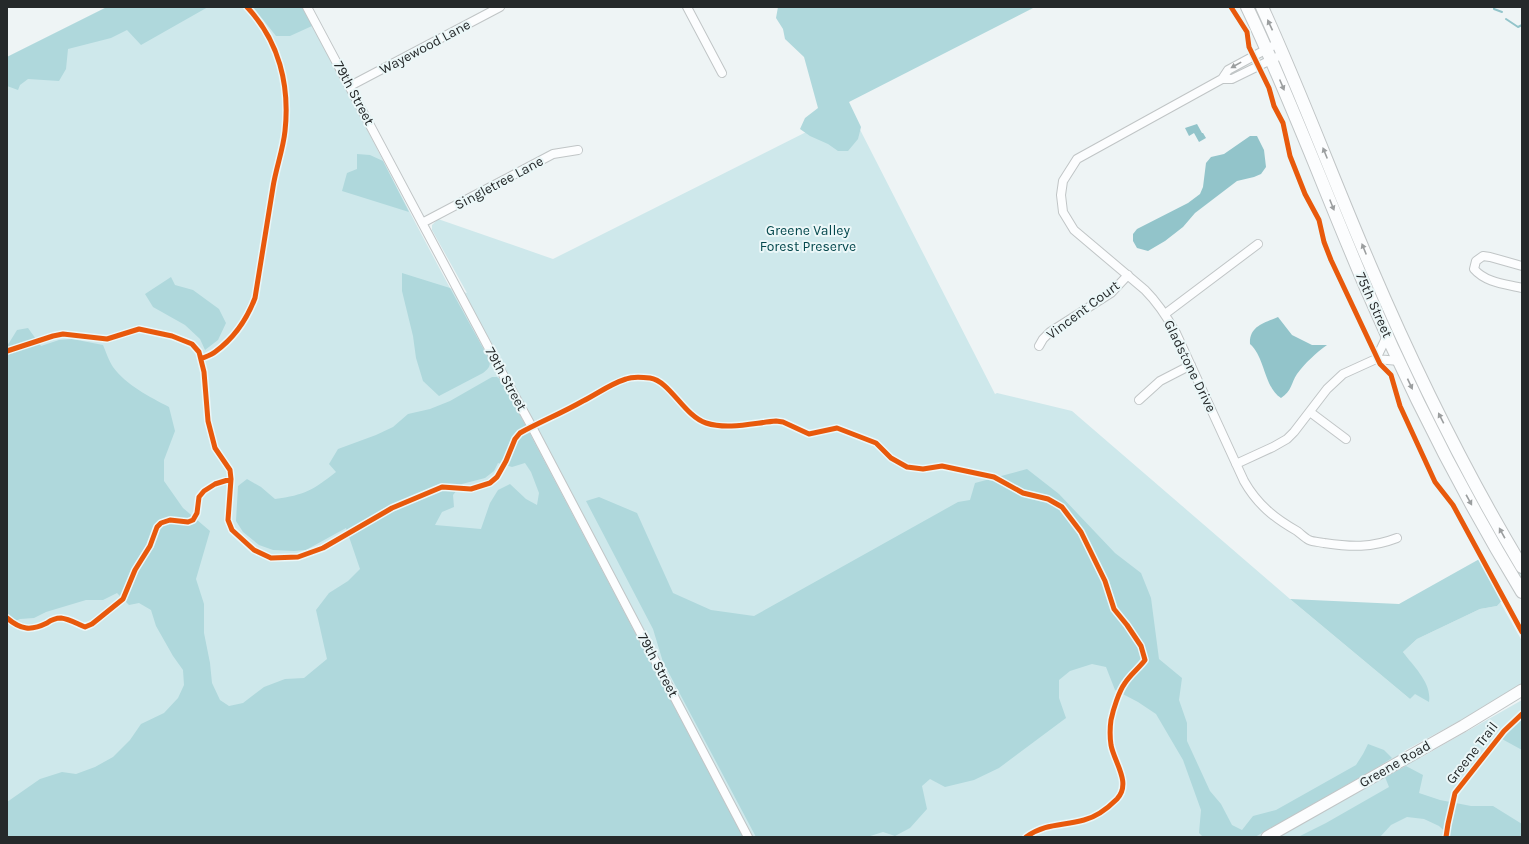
<svg xmlns="http://www.w3.org/2000/svg" width="1529" height="844" viewBox="0 0 1529 844" font-family="Karla,sans-serif">
  <rect width="100%" height="100%" fill="#eef4f5"/>
  <path fill="#cee8eb" d="M107,7H302C353,100 400,195 450,288L467,293L432,230V225L438,219L553,259L850,110L995,394L997,393L1072,411L1290,599L1410,699L1423,679L1403,652L1417,639L1480,609L1497,606L1500,602L1522,641V684L1494,702L1404,751L1420,758L1522,700V837H7V57Z
    M1315,149L1504,545L1522,575V578C1434,446 1375,296 1315,149Z"/>
  <path fill="#afd8dc" fill-rule="evenodd" d="M107,7H208L141,45L127,30L111,38L68,49L66,69L59,81L28,79L20,85L18,90L7,86V57Z
    M253,7H302L312,26L290,36H276Z
    M778,7H1035L849,102L861,127L858,139L848,151H838L828,144L810,136L800,129L805,118L818,108L804,57L785,39L783,29L776,18Z
    M357,154L370,155L383,161L409,212L342,191L347,173L357,169Z
    M402,273L450,288L489,359C491,366 489,368 483,373L439,396L423,381L416,358L413,336L402,291Z
    M171,277L175,285L193,290L219,309L226,323L218,340L205,350L200,339L185,325L153,307L145,294Z
    M28,328L41,346L59,340L72,339L103,345C106,352 109,361 113,367C126,385 150,397 169,407L175,431L164,460V481L183,508L210,531L196,579L204,604V633L210,663L212,683L220,700L229,706L243,703L264,687L285,679L304,678L327,659L316,610L329,593L348,581L360,569L346,528L306,550L294,551L273,550L259,545L243,532L236,521L238,486L247,479L261,487L275,499C305,495 313,490 336,472L329,464L338,449L376,435L393,427L408,414L430,409L450,401L492,377H497L502,381L743,837H7V802L40,779L62,772L76,774L95,767L113,757L130,740L141,724L164,713L178,698L184,685L183,670L173,656L156,626L151,610L139,603L129,605L117,593L103,600H86L46,612L34,618L20,619L7,625V345L9,343L17,330ZM498,463L512,467L525,463L531,472L539,493L537,505L526,499L510,484L498,490L490,503L481,529L435,525L442,512L454,507L453,495L462,484L485,478L494,471Z
    M1027,469L1059,494L1115,553L1141,573L1151,598L1159,659L1182,678L1179,700L1187,723V741L1210,791L1221,804L1232,825L1242,830L1253,816L1276,810L1356,765L1363,754L1368,744L1384,750L1392,758L1378,767L1255,837H1203L1199,833L1201,810L1183,760L1156,714L1138,702L1115,690L1106,667L1092,664L1070,671L1059,680V698L1066,718L999,768L974,780L945,787L930,779L922,786L927,809L910,828L895,836L883,832L867,837H756L663,662L653,629L586,501L599,497L637,513L673,593L711,610L754,616L958,502L970,500L975,483Z
    M1483,557L1505,597L1497,606L1480,609L1417,639L1403,652C1414,667 1432,683 1429,702L1415,694L1410,699L1290,599L1399,604Z
    M1522,718V750L1502,739L1517,722Z
    M1406,766L1423,775L1419,793L1440,800L1471,806H1493L1522,824V837H1451L1439,826L1424,819L1407,817L1391,825L1380,837H1298L1326,823L1389,787L1385,777Z"/>
  <path fill="#92c4ca" d="M1197,124L1202,133H1203L1206,138L1199,142L1194,133L1189,136L1185,128Z
    M1250,136H1257L1264,150L1266,167L1261,174L1254,177L1237,181L1195,213L1183,227L1165,241L1148,251L1137,248L1133,241V234L1137,229L1188,203L1200,194L1203,187L1206,163L1211,157L1224,154Z
    M1278,317L1292,335L1312,345H1327C1316,353 1305,363 1297,374C1291,383 1292,391 1281,398C1264,387 1265,357 1250,344C1249,326 1264,323 1278,317Z"/>
  <g fill="none" stroke-linecap="round" stroke-linejoin="round">
    <path stroke="#92c4ca" stroke-width="2" d="M1494,7V9L1502,12
      M1506,19L1518,27L1522,25"/>
    <defs>
      <path id="minor" d="M307,7L500,369L532,427L748,837
        M687,7L722,73
        M1278,43L1228,70L1222,79L1077,159L1063,181L1061,195L1063,212L1074,230L1145,290C1158,303 1167,317 1176,333L1244,481C1257,504 1274,518 1297,531C1301,534 1305,538 1309,540C1313,542 1320,542 1324,543C1351,547 1371,548 1397,538
        M1222,79H1232L1283,54
        M350,86L500,7
        M422,223L553,154L578,150
        M1522,266L1490,257L1483,256L1476,261L1474,269C1486,283 1506,284 1522,288
        M1165,314L1258,244
        M1039,346L1043,339L1050,332L1111,293L1128,275
        M1376,359L1387,336
        M1139,400L1160,381L1191,365
        M1310,412L1346,439
        M1236,464L1273,447L1287,439L1294,432L1327,389L1343,374L1376,359L1399,361"/>
      <path id="tertiary" d="M1267,837L1463,726L1522,690"/>
      <path id="secondary" d="M1247,7C1291,99 1326,195 1366,288C1411,393 1463,495 1522,592
        M1262,7C1301,92 1333,179 1370,265C1414,368 1464,470 1522,567"/>
    </defs>
    <use href="#minor" stroke="#c0c5c6" stroke-width="10"/>
    <use href="#tertiary" stroke="#c0c5c6" stroke-width="13"/>
    <use href="#secondary" stroke="#c0c5c6" stroke-width="14"/>
    <use href="#minor" stroke="#fcfdfe" stroke-width="8"/>
    <use href="#tertiary" stroke="#fcfdfe" stroke-width="11"/>
    <use href="#secondary" stroke="#fcfdfe" stroke-width="12"/>
    <defs>
      <path id="cycleway" d="M1231,7L1247,32L1249,47L1269,88L1274,106L1283,123L1290,156L1305,194L1319,220L1324,242L1331,260L1380,364L1391,375L1400,406L1435,482L1453,505L1522,632
        M7,351L53,336L63,334L107,339L139,329L172,336L192,344L199,352L204,372L208,421L215,448L230,470L231,479L228,520L232,530L254,550L271,558L298,557L323,548L392,508L442,487L471,489L490,483L497,477L506,461L515,439L520,433C540,422 562,413 583,401C597,394 610,384 626,379C633,376 642,377 650,378C670,381 684,416 706,423C728,430 753,423 776,421L783,422L809,434L837,428L876,443L891,458L907,467L923,469L942,466L994,477L1023,493L1048,499L1062,507L1081,532L1105,581L1114,609L1127,625L1141,646L1145,660C1139,668 1130,675 1125,683C1119,691 1113,710 1111,720C1110,727 1110,738 1111,745C1114,762 1132,783 1117,799C1108,808 1096,817 1084,820C1062,826 1046,823 1026,837
        M201,359C205,357 211,355 215,352C233,339 247,319 255,298C261,261 267,224 273,187C276,168 283,150 285,131C290,85 279,41 247,7
        M7,618C21,630 31,631 47,623C51,620 56,618 61,618C70,619 77,624 85,627L92,624L123,599L135,570L150,546L157,527L161,523L170,520L188,522L193,520L197,513L199,497L204,491L215,484L231,479
        M1446,837L1448,824L1455,793L1504,731L1522,714"/>
    </defs>
    <use href="#cycleway" stroke="#ebf7f8" stroke-width="8"/>
    <use href="#cycleway" stroke="#e8590c" stroke-width="5"/>
  </g>
  <defs><path id="oneway-solid" d="M-6-.8H1V-3.2L6.5 0L1 3.2V.8H-6Z"/></defs>
  <g fill="#9b9e9f">
    <use href="#oneway-solid" transform="translate(1270 25) rotate(-115)"/>
    <use href="#oneway-solid" transform="translate(1236 65) rotate(151)"/>
    <use href="#oneway-solid" transform="translate(1282 85) rotate(67)"/>
    <use href="#oneway-solid" transform="translate(1325 153) rotate(-112)"/>
    <use href="#oneway-solid" transform="translate(1332 205) rotate(68)"/>
    <use href="#oneway-solid" transform="translate(1364 249) rotate(-112)"/>
    <use href="#oneway-solid" transform="translate(1410 384) rotate(65)"/>
    <use href="#oneway-solid" transform="translate(1441 418) rotate(-117)"/>
    <use href="#oneway-solid" transform="translate(1469 500) rotate(61)"/>
    <use href="#oneway-solid" transform="translate(1502 533) rotate(-119)"/>
  </g>
  <g text-anchor="middle" dominant-baseline="central" stroke-width="4" stroke-linejoin="round" paint-order="stroke">
    <g font-size="14" fill="#25292a" stroke="#ebf7f8">
      <text transform="translate(425 47) rotate(-28)">Wayewood Lane</text>
      <text transform="translate(354 93) rotate(62)">79th Street</text>
      <text transform="translate(499 183) rotate(-28)">Singletree Lane</text>
      <text transform="translate(1374 305) rotate(66)">75th Street</text>
      <text transform="translate(1083 310) rotate(-37)">Vincent Court</text>
      <text transform="translate(1190 366) rotate(64)">Gladstone Drive</text>
      <text transform="translate(506 379) rotate(61)">79th Street</text>
      <text transform="translate(658 665) rotate(62)">79th Street</text>
      <text transform="translate(1472 753) rotate(-52)">Greene Trail</text>
      <text transform="translate(1395 764) rotate(-30)">Greene Road</text>
    </g>
    <g font-size="14" fill="#05484d" stroke="#ebf7f8">
      <text x="808" y="230">Greene Valley<tspan x="808" dy="16">Forest Preserve</tspan></text>
    </g>
  </g>
  <rect width="1529" height="844" fill="none" stroke="#25292a" stroke-width="16"/>
</svg>
